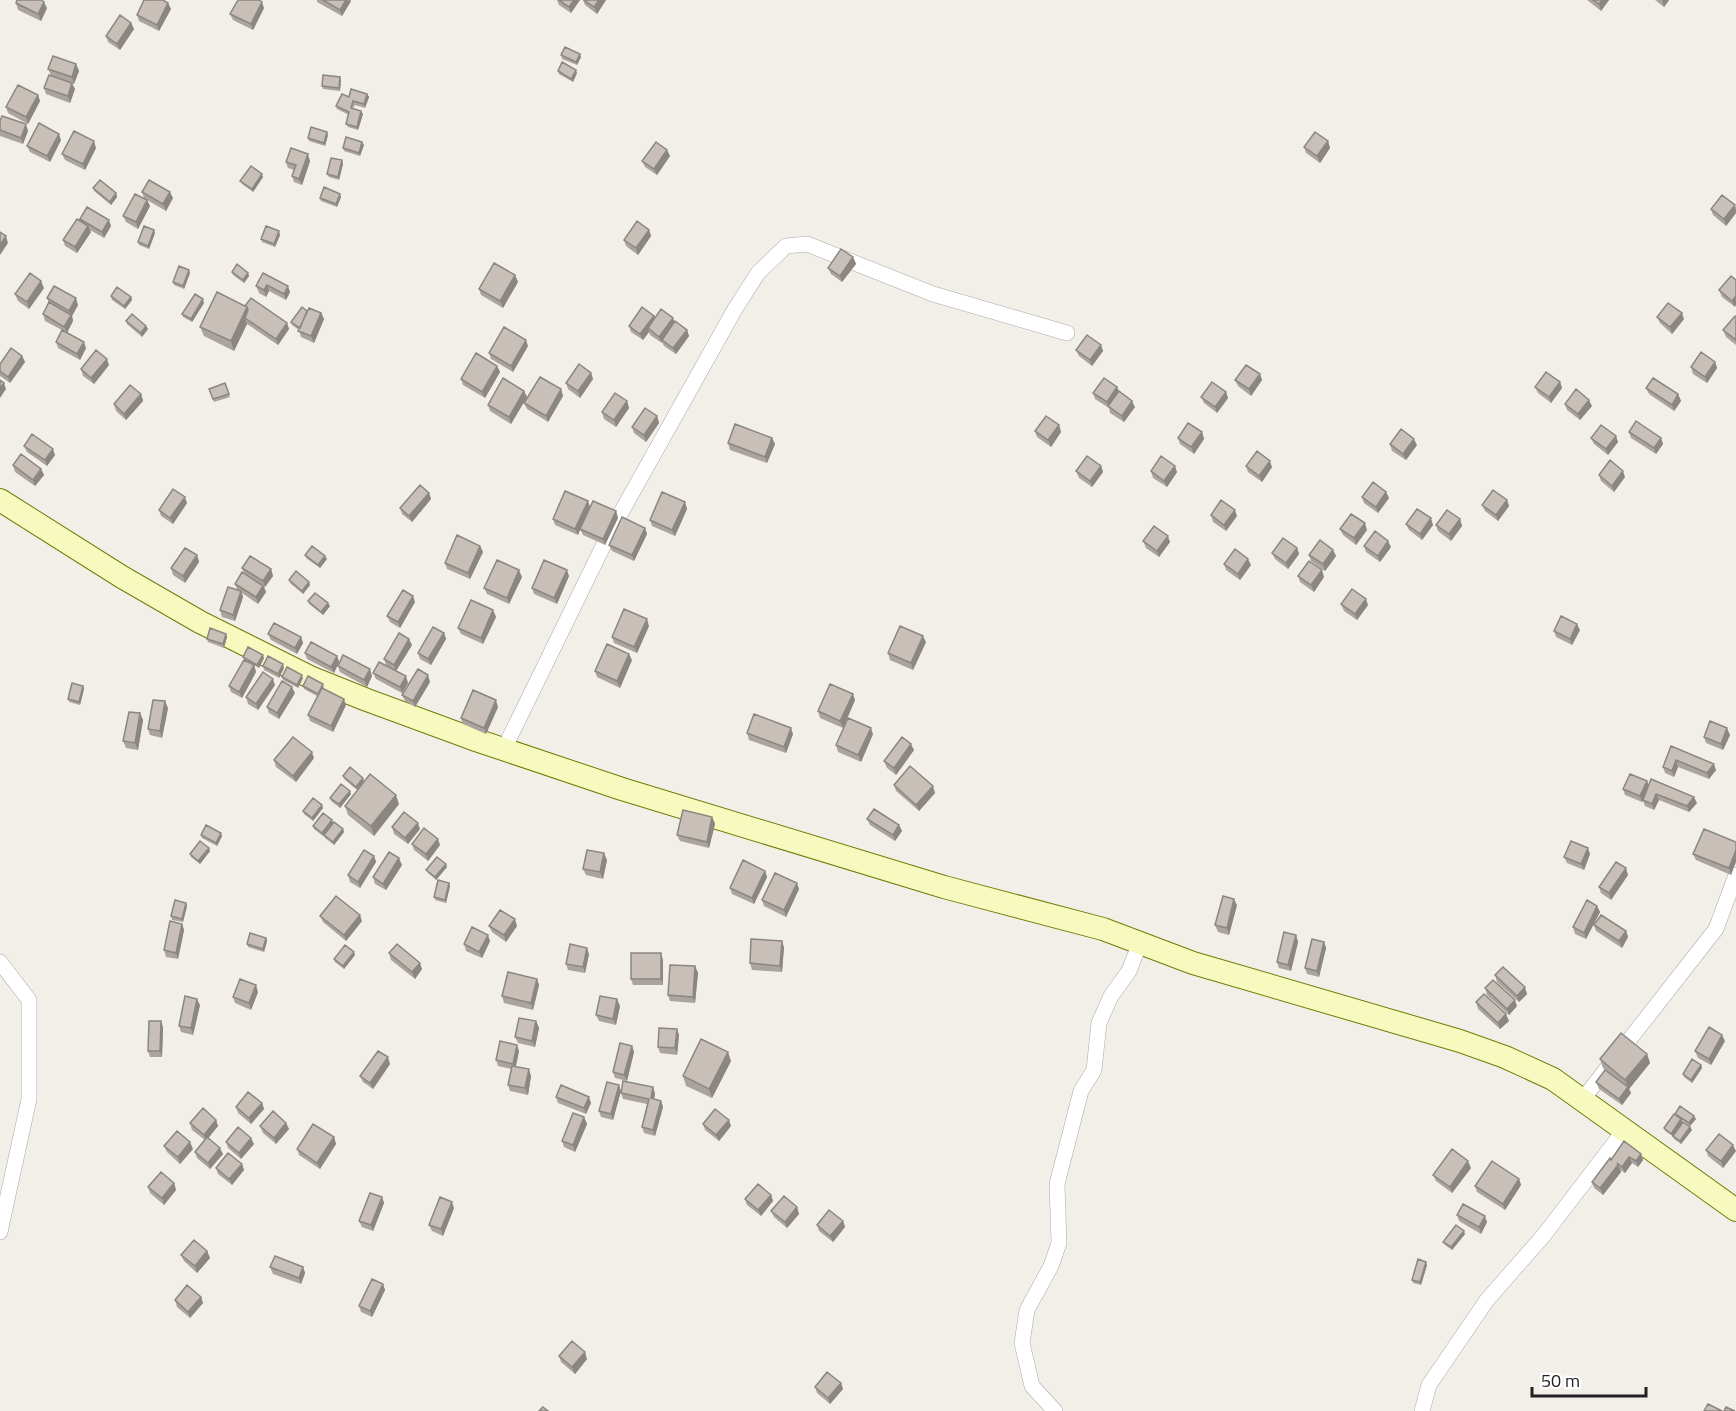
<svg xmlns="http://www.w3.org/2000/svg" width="1736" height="1411" viewBox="0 0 1736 1411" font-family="'Titillium Web',sans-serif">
  <rect width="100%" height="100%" fill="#f2efe9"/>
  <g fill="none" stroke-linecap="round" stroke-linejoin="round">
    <defs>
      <path id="street" d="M504,749L609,534L735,309L758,273L786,246L807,244L933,294L1067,333
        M0,962L29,1000V1099L0,1232
        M1583,1099L1716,929L1736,875
        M1055,1411L1032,1386L1022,1343L1027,1310L1051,1266L1059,1243L1057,1184L1081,1091L1094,1070L1099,1023L1111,996L1129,971L1140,943
        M1422,1411L1429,1385L1487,1300L1544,1235L1625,1129"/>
      <path id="secondary" d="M0,500L122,577L200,622L312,678L367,700L473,739L622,789L944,887L1103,929L1193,963L1460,1041L1505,1057L1553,1079L1736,1210"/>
    </defs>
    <use href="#street" stroke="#a9a9a9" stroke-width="16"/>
    <use href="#secondary" stroke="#707d05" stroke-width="24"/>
    <use href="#street" stroke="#fff" stroke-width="15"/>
    <use href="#secondary" stroke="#f7fabf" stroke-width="22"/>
  </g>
  <path fill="#aba49e" d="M317,0H351V1L342,16L317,2Z
    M557,0H580L571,13L559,5Z
    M583,0H606L597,14L585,5Z
    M1587,0H1609L1601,11Z
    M1655,0H1669L1664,7Z
    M16,3L47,8L41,21L18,10Z
    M168,3L171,9L159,31L139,21L137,15Z
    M264,8L253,30L233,20L230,14Z
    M131,23L134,29L120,50L108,42L106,36Z
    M561,55L581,57L577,65L562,59Z
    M76,64L79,71L74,84L51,75L48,69Z
    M558,71L577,73L573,82L559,74Z
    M341,80L340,91L323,89L322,86Z
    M44,88L75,89L70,103L46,94Z
    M367,94L369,97L365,108L355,105L353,108L363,114L358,130L348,127L346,124L349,115L337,109L336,106L349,97Z
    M38,95L40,101L28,124L8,113L6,107Z
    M0,121L28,131L23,144L0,136Z
    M328,135L325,146L309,141L308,138Z
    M61,140L50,162L30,152L27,146Z
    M1328,141L1330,148L1320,163L1306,153L1304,147Z
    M364,145L360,156L344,151L343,148Z
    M96,148L85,170L65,160L62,154Z
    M667,150L670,156L657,175L645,167L642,161Z
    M342,160L343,164L339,180L329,177L327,174Z
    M310,161L302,185L294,182L292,176L294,170L288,168L286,162Z
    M263,177L253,192L242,184L240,181Z
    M93,188L116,193L117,197L111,205L94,191Z
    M142,192L173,198L166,211L147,200L150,206L138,229L126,222L123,216L144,198Z
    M341,197L337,207L321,201L320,198Z
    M1736,207V213L1726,226L1713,215L1711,209Z
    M80,219L111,226L104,238L90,230L91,232L77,253L65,246L63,240L81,221Z
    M649,230L651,236L638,255L626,246L624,240Z
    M155,233L149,249L139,245L138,242Z
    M280,235L275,247L262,242L261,239Z
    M853,257L856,264L842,282L831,274L828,268Z
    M232,272L248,273L249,276L244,283L233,275Z
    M190,273L184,289L174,285L173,282Z
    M263,273L290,292L286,300L269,291L266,297L259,293L256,286Z
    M515,275L518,282L503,308L481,295L479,289Z
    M1731,276L1735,307L1722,297L1719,290Z
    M44,288L29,309L18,301L15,294Z
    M111,296L131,297L132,300L125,309L112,300Z
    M47,298L78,305L72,316L73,321L67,332L86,348L80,360L58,348L56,342L62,330L45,321L43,314L49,303Z
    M204,303L192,322L183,317L182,314Z
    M245,306L287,323L289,329L278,345L247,324L234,351L204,336L200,327Z
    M307,311L321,313L324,319L314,343L301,337L299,330L292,325L291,322Z
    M654,316L655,318H673L674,323L687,330L689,336L676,354L664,346L662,342V343L650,335L649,332L643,340L631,332L629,326Z
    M1657,317L1684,319L1672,334L1660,323Z
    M1736,317V345L1726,337L1723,330Z
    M126,321L148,329L142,337L127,324Z
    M1101,345L1103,351L1092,366L1079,356L1076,350Z
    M528,346L513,372L491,359L489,353Z
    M22,356L25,362L10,383L0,376V364Z
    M1715,362L1717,368L1707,383L1693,374L1691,367Z
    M109,365L94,384L83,376L81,369Z
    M497,366L500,372L485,398L463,385L461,379Z
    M591,373L593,379L580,398L568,389L566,383Z
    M1260,374L1262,380L1251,396L1238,386L1235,380Z
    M1560,382L1562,388L1551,403L1538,393L1535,387Z
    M225,383L230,397L214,402L209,389Z
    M1117,387L1119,391L1135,407L1124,422L1110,413L1109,408L1095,399L1093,393Z
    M1646,388L1678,394L1681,401L1674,411L1649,394Z
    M561,389L563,396L548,422L527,409L524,403Z
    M524,391L527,397L511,424L490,411L488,405Z
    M1226,392L1228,398L1217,413L1204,403L1201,397Z
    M141,394L143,401L126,420L116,411L114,404Z
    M627,401L629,408L616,427L604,419L602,412Z
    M1565,404L1592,406L1580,420L1567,410Z
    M657,416L659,423L646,442L634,433L632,427Z
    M1059,425L1061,432L1051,447L1037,437L1035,431Z
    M1202,432L1204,439L1194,454L1180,444L1178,438Z
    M1629,432L1661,438L1663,444L1656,454L1631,438Z
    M1616,436L1618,442L1608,455L1594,444L1591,438Z
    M772,438L775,444L767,463L730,450L728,443Z
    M1390,444L1417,445L1406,460L1392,451Z
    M24,446L55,455L47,466L27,452Z
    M13,465L41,469L44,475L35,486L15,472Z
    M1101,466L1103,472L1092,487L1079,478L1076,471Z
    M1246,466L1272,467L1262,482L1248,472Z
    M1151,471L1177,472L1167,487L1153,478Z
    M1599,475L1625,477L1614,492L1601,481Z
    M1386,492L1389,498L1378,513L1364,503L1362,497Z
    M429,493L431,499L412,522L402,514L400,508Z
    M1507,500L1509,506L1498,521L1485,511L1482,505Z
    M685,502L687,509L675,536L652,526L650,520Z
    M187,503L173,524L161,516L159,510Z
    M616,511L618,518L605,545L583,535L580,529L578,535L555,525L553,519Z
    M1211,515L1237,516L1226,531L1213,522Z
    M1460,519L1462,526L1451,541L1438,531L1436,525Z
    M1406,524L1433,525L1422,540L1409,530Z
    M645,528L647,534L634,561L612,551L609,545Z
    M1340,529L1367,530L1356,545L1343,535Z
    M1143,541L1170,542L1159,557L1146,548Z
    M480,546L483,552L470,579L447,569L445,563Z
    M1364,546L1391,547L1380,562L1366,552Z
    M1297,548L1299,554L1288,569L1275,559L1272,553Z
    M1333,550L1336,556L1325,571L1311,561L1309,555Z
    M197,555L199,562L185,583L173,575L171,568Z
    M305,555L327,559L320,568L306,558Z
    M1224,564L1251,565L1240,580L1226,570Z
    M242,568L271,569L273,576L265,587L264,586L266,592L258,604L242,593L243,597L235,621L222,617L220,610L237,589L235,584L244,573Z
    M569,576L557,604L534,594L532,588Z
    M1298,576L1324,577L1314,592L1300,582Z
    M522,577L509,604L487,594L484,588Z
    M289,580L309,582L310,585L303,594L290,583Z
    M308,601L330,606L323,615L309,604Z
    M415,602L400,628L390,622L387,616Z
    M1341,604L1368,605L1357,620L1344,611Z
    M493,610L496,617L483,644L461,634L458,628Z
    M649,626L637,653L614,643L612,637Z
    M1580,630L1572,645L1556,637L1554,631Z
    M444,633L446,639L431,665L420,659L418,653Z
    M226,634L227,637L224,648L208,642L207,639Z
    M268,634L301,637L303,643L297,654L271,640Z
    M926,642L913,670L890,660L888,653Z
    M412,645L396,671L386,665L384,659Z
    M305,653L337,656L339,662L334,673L307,659Z
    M243,657L264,658L259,668L244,660Z
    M632,660L620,688L597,677L595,671Z
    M254,665L256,672L242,698L231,692L229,686Z
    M263,666L284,668L279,678L264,670Z
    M338,666L372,676L367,687L340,672Z
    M373,673L408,683L402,693L376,679Z
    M282,677L303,678L298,688L283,680Z
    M430,682L415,707L405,701L402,695Z
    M323,684L324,687L323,689L346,705L333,732L310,721L308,715L317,696L304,689L303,686Z
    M275,685L258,710L248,704L246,697Z
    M83,686L84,689L80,705L69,702L68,699Z
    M295,693L279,719L269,713L267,707Z
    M855,700L843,728L820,718L818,711Z
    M498,707L486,734L463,724L461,718Z
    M168,708L162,738L150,735L148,729Z
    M140,713L143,720L138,750L126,748L123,741Z
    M747,733L793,734L786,753L749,740Z
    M873,734L861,762L838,752L836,745Z
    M1730,735L1723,750L1706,743L1704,737Z
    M1671,746L1716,770L1709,779L1678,767L1674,777L1665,773L1663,767Z
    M914,750L896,775L887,768L884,761Z
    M314,758L296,782L276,767L274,760Z
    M350,767L357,790L344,779L343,776Z
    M1647,781L1649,786L1697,803L1689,812L1659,800L1654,810L1645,806L1643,801L1642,802L1625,795L1623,789Z
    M894,785L935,793L919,811L896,791Z
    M351,794L340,808L331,801L330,798Z
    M399,804L374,836L348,815L345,806Z
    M323,808L313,821L304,814L303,811Z
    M712,817L715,824L709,848L680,841L677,835Z
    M867,819L899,825L902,831L895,841L870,825Z
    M332,820L333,823L343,829L344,832L334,845L325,838L324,835L323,836L314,829L313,826Z
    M392,827L420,829L408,844L394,834Z
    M201,835L222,836L217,846L202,838Z
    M1736,842L1731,875L1696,860L1693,854Z
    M412,844L440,845L428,861L414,850Z
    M210,851L200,864L191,857L190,854Z
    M1590,854L1584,870L1567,863L1564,857Z
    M374,856L376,862L360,888L350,882L348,875Z
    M607,860L603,879L586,875L583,869Z
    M402,865L386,890L375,884L373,877Z
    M447,867L436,880L428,873L426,870Z
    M765,871L767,877L754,904L732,894L730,888Z
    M1628,875L1611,900L1601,893L1599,887Z
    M449,883L450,886L446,903L435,900L434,897Z
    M799,889L786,917L764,906L762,900Z
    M186,903L187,906L183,922L172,920L171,916Z
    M1237,905L1229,935L1218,932L1215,925Z
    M1597,906L1600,912L1586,939L1575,934L1573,927Z
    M320,916L362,921L346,941L323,922Z
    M182,924L184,930L178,959L166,957L164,950Z
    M1594,925L1626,931L1628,937L1622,948L1596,931Z
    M489,926H517L506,942L492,932Z
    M1296,935L1298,942L1291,971L1279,968L1277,962Z
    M266,938L267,941L264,952L248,947L247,944Z
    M490,941L482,958L466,951L464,944Z
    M1324,942L1326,948L1319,977L1307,974L1305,968Z
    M784,947L782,972L752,970L750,963Z
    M389,953L422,969L415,979L391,960Z
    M589,954L585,973L568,970L566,964Z
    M355,955L344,969L335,962L334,959Z
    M663,960V985H633L631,979Z
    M695,966L698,973L695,1003L670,1001L668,995Z
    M1495,975L1527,994L1519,1002L1497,982Z
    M537,979L539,985L533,1010L504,1003L502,996Z
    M1485,988L1517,1006L1509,1015L1487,995Z
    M258,992L251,1010L235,1003L233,997Z
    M1476,1002L1509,1021L1500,1029L1478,1009Z
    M200,1005L193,1035L181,1032L179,1026Z
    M620,1006L616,1025L599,1021L596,1015Z
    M536,1021L539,1028L535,1047L518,1043L515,1037Z
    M163,1027L162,1057H150L148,1051Z
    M677,1029L679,1035L677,1055L660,1053L658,1047Z
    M1725,1041L1711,1065L1698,1058L1695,1051Z
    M632,1046L634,1052L627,1081L615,1078L613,1072Z
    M519,1051L516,1066L531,1076L528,1095L510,1091L508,1085L511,1069L498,1066L496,1060Z
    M1647,1054L1650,1063L1629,1089L1631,1093L1622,1105L1599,1089L1596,1082L1608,1072L1603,1068L1600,1059Z
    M731,1061L712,1098L686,1086L683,1076Z
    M390,1064L373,1089L363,1082L360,1076Z
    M1701,1065L1702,1068L1692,1083L1684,1077L1683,1074Z
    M653,1087L655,1094L654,1099L661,1101L663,1107L655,1136L644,1133L642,1127L647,1104L623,1099L621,1093Z
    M621,1091L613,1120L601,1117L599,1111Z
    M556,1097L591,1103L586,1114L558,1103Z
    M262,1103L264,1109L251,1124L238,1113L236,1107Z
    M1675,1114L1696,1119L1690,1126L1682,1120L1683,1123L1692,1130L1681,1144L1674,1139L1673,1136L1665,1131L1664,1128L1676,1116Z
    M584,1117L587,1124L575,1152L564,1147L562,1141Z
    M216,1120L218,1126L208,1138L223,1154L210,1169L197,1158L195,1152L205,1140L192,1130L190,1123Z
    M286,1123L289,1129L276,1144L263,1133L260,1126Z
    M703,1124L731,1126L719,1141L705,1130Z
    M334,1137L336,1144L320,1169L299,1155L297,1149Z
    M226,1142L254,1144L241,1159L228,1148Z
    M164,1146L193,1149L180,1164L167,1152Z
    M1706,1150L1736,1151L1723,1168L1708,1156Z
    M1641,1154L1643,1160L1638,1167L1632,1163L1625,1173L1620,1170L1621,1172L1603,1195L1594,1188L1592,1182L1611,1160Z
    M242,1164L244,1170L232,1185L218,1174L216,1168Z
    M1471,1168L1452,1193L1436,1181L1433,1175Z
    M1519,1179L1521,1185L1505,1210L1477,1192L1475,1186Z
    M174,1183L176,1190L164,1205L150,1193L148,1187Z
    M771,1195L773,1201L761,1216L747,1205L745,1199Z
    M382,1197L384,1203L373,1231L362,1227L359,1221Z
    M797,1207L799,1214L787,1228L774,1217L771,1211Z
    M454,1208L443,1236L432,1231L429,1225Z
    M1457,1215L1487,1222L1481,1234L1459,1221Z
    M843,1221L845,1227L833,1242L819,1231L817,1225Z
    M1465,1234L1452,1250L1445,1245L1443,1242Z
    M207,1251L210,1258L197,1273L184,1261L181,1255Z
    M1427,1265L1421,1285L1413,1283L1412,1280Z
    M270,1267H303L305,1273L301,1284L273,1274Z
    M383,1284L385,1290L372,1317L361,1312L359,1306Z
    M201,1297L203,1303L190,1318L177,1307L175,1300Z
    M559,1356L587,1359L575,1374L561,1362Z
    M841,1383L843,1389L830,1404L817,1393L815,1387Z"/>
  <path fill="#8b8681" d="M346,0L351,1L342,16L340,10Z
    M574,0H580L571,13L569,7Z
    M599,0H606L597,14L594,7Z
    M1602,0H1609L1601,11L1599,4Z
    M1662,0H1669L1664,7Z
    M44,2L47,8L41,21L38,14Z
    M262,2L264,8L253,30L251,24Z
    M168,3L171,9L159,31L157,25Z
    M131,23L134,29L120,50L117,44Z
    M580,54L581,57L577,65L576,62Z
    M76,64L79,71L74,84L72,77Z
    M576,70L577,73L573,82L571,79Z
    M340,77L341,80L340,91L339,88Z
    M72,83L75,89L70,103L68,96Z
    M367,94L369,97L365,108L364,104Z
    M38,95L40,101L28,124L26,117Z
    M361,111L363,114L358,130L357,127Z
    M26,124L28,131L23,144L21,138Z
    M327,132L328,135L325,146L324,143Z
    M59,134L61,140L50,162L47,156Z
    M94,141L96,148L85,170L83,164Z
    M1328,141L1330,148L1320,163L1317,156Z
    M362,142L364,145L360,156L359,153Z
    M667,150L670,156L657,175L654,169Z
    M308,154L310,161L302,185L299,179Z
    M342,160L343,164L339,180L338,177Z
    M262,174L263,177L253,192L252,189Z
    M170,192L173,198L166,211L163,204Z
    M116,193L117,197L111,205L110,202Z
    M340,194L341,197L337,207L336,204Z
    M147,200L150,206L138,229L136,222Z
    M1735,205L1736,213L1726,226L1724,219Z
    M109,220L111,226L104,238L102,232Z
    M88,226L91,232L77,253L75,247Z
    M154,230L155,233L149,249L148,246Z
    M649,230L651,236L638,255L636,248Z
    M279,231L280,235L275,247L274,244Z
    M6,236L8,243L0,255V245Z
    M853,257L856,264L842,282L840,276Z
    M189,270L190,273L184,289L183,286Z
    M248,273L249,276L244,283L243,280Z
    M515,275L518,282L503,308L500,301Z
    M41,281L44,288L29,309L27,302Z
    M267,285L269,291L266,297L264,290Z
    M288,286L290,292L286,300L284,294Z
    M1736,296V305L1735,307L1732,301Z
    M131,297L132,300L125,309L124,306Z
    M76,298L78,305L72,316L73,321L67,333L64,327L71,315L69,311Z
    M203,299L204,303L192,322L191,319Z
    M247,307L251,316L245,318L247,324L234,351L231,341Z
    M321,313L324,319L314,343L311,336Z
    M1682,313L1684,319L1672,334L1670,327Z
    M654,316L656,322L648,328L649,332L643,340L640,334Z
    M673,318L675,324L662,340V343L659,337Z
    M287,323L289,329L278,345L276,339Z
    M146,326L148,329L142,337L141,333Z
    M687,330L689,336L676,354L673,348Z
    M526,340L528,346L513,372L511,366Z
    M84,342L86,348L80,360L77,354Z
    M1101,345L1103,351L1092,366L1090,360Z
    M22,356L25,362L10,383L8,377Z
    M107,359L109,365L94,384L91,378Z
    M1715,362L1717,368L1707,383L1705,377Z
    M497,366L500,372L485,398L482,392Z
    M591,373L593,379L580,398L578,391Z
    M1260,374L1262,380L1251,396L1249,389Z
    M1560,382L1562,388L1551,403L1549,397Z
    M4,383L6,389L0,398V388Z
    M1117,387L1120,394L1108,406L1109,408L1107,402Z
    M561,389L563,396L548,422L546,416Z
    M524,391L527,397L511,424L509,417Z
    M1226,392L1228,398L1217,413L1215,407Z
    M141,394L143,401L126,420L124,414Z
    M1678,394L1681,401L1674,411L1672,405Z
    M1589,400L1592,406L1580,420L1578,414Z
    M627,401L629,408L616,427L614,420Z
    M1132,401L1135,407L1124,422L1122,416Z
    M657,416L659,423L646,442L644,435Z
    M1059,425L1061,432L1051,447L1048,440Z
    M1202,432L1204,439L1194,454L1191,447Z
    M1616,436L1618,442L1608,455L1606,449Z
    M772,438L775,444L767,463L765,457Z
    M1661,438L1663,444L1656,454L1654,448Z
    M1414,439L1417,445L1406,460L1403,454Z
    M53,449L55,455L47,466L45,460Z
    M1270,461L1272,467L1262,482L1259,476Z
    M1101,466L1103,472L1092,487L1090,481Z
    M1175,466L1177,472L1167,487L1164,481Z
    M41,469L44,475L35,486L33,480Z
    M1623,471L1625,477L1614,492L1612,486Z
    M1386,492L1389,498L1378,513L1376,507Z
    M429,493L431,499L412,522L409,516Z
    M185,497L187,503L173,524L170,518Z
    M1507,500L1509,506L1498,521L1496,515Z
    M588,501L590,507L578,535L575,529Z
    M685,502L687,509L675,536L672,530Z
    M1235,510L1237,516L1226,531L1224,525Z
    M616,511L618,518L605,545L603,539Z
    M1431,518L1433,525L1422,540L1420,534Z
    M1460,519L1462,526L1451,541L1449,534Z
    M1365,523L1367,530L1356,545L1354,538Z
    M645,528L647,534L634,561L632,555Z
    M1168,536L1170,542L1159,557L1157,551Z
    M1388,541L1391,547L1380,562L1378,556Z
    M480,546L483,552L470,579L468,573Z
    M1297,548L1299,554L1288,569L1286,563Z
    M1333,550L1336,556L1325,571L1323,564Z
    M197,555L199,562L185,583L183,576Z
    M325,556L327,559L320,568L318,565Z
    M1248,559L1251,565L1240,580L1238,574Z
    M271,569L273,576L265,587L263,581Z
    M519,570L522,577L509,604L507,598Z
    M567,570L569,576L557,604L554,598Z
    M1322,570L1324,577L1314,592L1311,585Z
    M309,582L310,585L303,594L302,591Z
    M263,586L266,592L258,604L256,597Z
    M241,591L243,597L235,621L233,615Z
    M413,596L415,602L400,628L398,622Z
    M1366,599L1368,605L1357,620L1355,614Z
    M328,603L330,606L323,615L321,612Z
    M493,610L496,617L483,644L481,638Z
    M647,619L649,626L637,653L634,647Z
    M1577,624L1580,630L1572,645L1570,639Z
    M444,633L446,639L431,665L428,659Z
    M226,634L227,637L224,648L223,644Z
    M923,636L926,642L913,670L911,663Z
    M301,637L303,643L297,654L295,648Z
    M409,639L412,645L396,671L394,665Z
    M629,654L632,660L620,688L617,681Z
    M263,655L264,658L259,668L257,665Z
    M337,656L339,662L334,673L331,667Z
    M283,664L284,668L279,678L278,674Z
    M254,665L256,672L242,698L239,692Z
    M370,669L372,676L367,687L364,680Z
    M302,675L303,678L298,688L297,685Z
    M428,675L430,682L415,707L413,701Z
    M406,676L408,683L402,693L400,687Z
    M273,679L275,685L258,710L256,704Z
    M83,686L84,689L80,705L79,702Z
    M292,687L295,693L279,719L277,713Z
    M853,694L855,700L843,728L840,721Z
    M344,699L346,705L333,732L331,726Z
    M496,700L498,707L486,734L484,728Z
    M165,701L168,708L162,738L160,731Z
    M140,713L143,720L138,750L135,743Z
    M791,728L793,734L786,753L784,747Z
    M871,728L873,734L861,762L858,755Z
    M1727,728L1730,735L1723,750L1721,744Z
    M911,744L914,750L896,775L894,768Z
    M312,752L314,758L296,782L293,776Z
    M1676,760L1678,767L1674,777L1672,771Z
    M1714,764L1716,770L1709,779L1707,773Z
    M363,778L364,781L357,790L356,787Z
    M1647,781L1649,787L1642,802L1640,796Z
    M933,786L935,793L919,811L916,805Z
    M350,791L351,794L340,808L339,804Z
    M1656,794L1659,800L1654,810L1652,804Z
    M396,795L399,804L374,836L371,826Z
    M1694,797L1697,803L1689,812L1687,806Z
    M322,805L323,808L313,821L312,818Z
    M712,817L715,824L709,848L707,842Z
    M332,820L333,823L323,836L322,833Z
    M418,823L420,829L408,844L405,838Z
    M899,825L902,831L895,841L893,835Z
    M343,829L344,832L334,845L333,842Z
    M221,833L222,836L217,846L216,843Z
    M438,839L440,845L428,861L426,854Z
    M209,848L210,851L200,864L198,861Z
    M1588,848L1590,854L1584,870L1581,864Z
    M1736,850V862L1731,875L1729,868Z
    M604,853L607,860L603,879L600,872Z
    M374,856L376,862L360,888L358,882Z
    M399,858L402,865L386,890L383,884Z
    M446,864L447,867L436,880L435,877Z
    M1626,868L1628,875L1611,900L1609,893Z
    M765,871L767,877L754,904L752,898Z
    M449,883L450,886L446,903L445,900Z
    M797,883L799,889L786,917L784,910Z
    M1234,899L1237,905L1229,935L1227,928Z
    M186,903L187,906L183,922L182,919Z
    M1597,906L1600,912L1586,939L1584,933Z
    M360,915L362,921L346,941L344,935Z
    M515,919L517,926L506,942L504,935Z
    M182,924L184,930L178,959L176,953Z
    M1626,931L1628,937L1622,948L1619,941Z
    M488,935L490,941L482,958L479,952Z
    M1296,935L1298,942L1291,971L1288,965Z
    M266,938L267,941L264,952L263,949Z
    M782,941L784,947L782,972L780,966Z
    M1324,942L1326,948L1319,977L1317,971Z
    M587,948L589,954L585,973L583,967Z
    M354,952L355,955L344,969L343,966Z
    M661,953L663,960V985L661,979Z
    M420,963L422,969L415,979L412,972Z
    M695,966L698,973L695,1003L693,997Z
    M537,979L539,985L533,1010L531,1003Z
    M256,985L258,992L251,1010L249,1003Z
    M1525,987L1527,994L1519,1002L1517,996Z
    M197,999L200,1005L193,1035L191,1028Z
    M617,999L620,1006L616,1025L613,1019Z
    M1515,1000L1517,1006L1509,1015L1507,1009Z
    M1506,1014L1509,1021L1500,1029L1498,1023Z
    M161,1021L163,1027L162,1057L160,1051Z
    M536,1021L539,1028L535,1047L532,1041Z
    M677,1029L679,1035L677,1055L675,1048Z
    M1722,1035L1725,1041L1711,1065L1709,1059Z
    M517,1045L519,1051L515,1070L513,1064Z
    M632,1046L634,1052L627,1081L624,1075Z
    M728,1052L731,1061L712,1098L709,1089Z
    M1647,1054L1650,1063L1629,1089L1631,1093L1622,1105L1619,1099L1628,1087L1625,1080Z
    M388,1057L390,1064L373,1089L370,1083Z
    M1701,1065L1702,1068L1692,1083L1691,1080Z
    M529,1069L531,1076L528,1095L525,1088Z
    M619,1085L621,1091L613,1120L611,1114Z
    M653,1087L655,1094L653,1104L651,1098Z
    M589,1097L591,1103L586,1114L584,1108Z
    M661,1101L663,1107L655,1136L653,1130Z
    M262,1103L264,1109L251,1124L249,1118Z
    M1694,1116L1696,1119L1690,1126L1689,1123Z
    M584,1117L587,1124L575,1152L573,1145Z
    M1681,1119L1683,1123L1673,1137L1671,1134Z
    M216,1120L218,1126L206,1141L204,1135Z
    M729,1120L731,1126L719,1141L716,1135Z
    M286,1123L289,1129L276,1144L274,1138Z
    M1690,1127L1692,1130L1681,1144L1680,1141Z
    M334,1137L336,1144L320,1169L317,1163Z
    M251,1138L254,1144L241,1159L239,1153Z
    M190,1142L193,1149L180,1164L178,1157Z
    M1733,1145L1736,1151L1723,1168L1721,1161Z
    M220,1148L223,1154L210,1169L208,1163Z
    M1641,1154L1643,1160L1638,1167L1636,1161Z
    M1629,1157L1632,1163L1625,1173L1622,1167Z
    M1468,1161L1471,1168L1452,1193L1450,1187Z
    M242,1164L244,1170L232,1185L229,1179Z
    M1618,1165L1621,1172L1603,1195L1600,1188Z
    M1519,1179L1521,1185L1505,1210L1503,1204Z
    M174,1183L176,1190L164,1205L162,1198Z
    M771,1195L773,1201L761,1216L758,1210Z
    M382,1197L384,1203L373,1231L371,1225Z
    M452,1202L454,1208L443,1236L441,1229Z
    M797,1207L799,1214L787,1228L785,1222Z
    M1485,1216L1487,1222L1481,1234L1479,1227Z
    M843,1221L845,1227L833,1242L830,1236Z
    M1464,1231L1465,1234L1452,1250L1451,1247Z
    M207,1251L210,1258L197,1273L195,1266Z
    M1426,1262L1427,1265L1421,1285L1420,1282Z
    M303,1267L305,1273L301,1284L299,1278Z
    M383,1284L385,1290L372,1317L370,1311Z
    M201,1297L203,1303L190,1318L188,1312Z
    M585,1352L587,1359L575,1374L572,1367Z
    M841,1383L843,1389L830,1404L828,1398Z"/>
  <path fill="#c7bfb8" stroke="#8b8681" stroke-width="1.5" d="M17,0H41L44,2L38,14L16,3Z
    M144,0H163L168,3L157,25L137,15Z
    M238,0H259L262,2L251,24L230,14Z
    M323,0H346L340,10Z
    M559,0H574L569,7Z
    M584,0H599L594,7Z
    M1593,0H1602L1599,4Z
    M120,15L131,23L117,44L106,36Z
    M565,47L580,54L576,62L561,55Z
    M53,56L76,64L72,77L48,69Z
    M562,62L576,70L571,79L558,71Z
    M49,75L72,83L68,96L44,88Z
    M323,75L340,77L339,88L322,86Z
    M18,85L38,95L26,117L6,107Z
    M351,89L367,94L364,104L353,101L351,108L361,111L357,127L346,124L349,112L336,106L342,94L349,97Z
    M2,116L26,124L21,138L0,130V121Z
    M39,123L59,134L47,156L27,146Z
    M311,127L327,132L324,143L308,138Z
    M74,131L94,141L83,164L62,154Z
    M1315,132L1328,141L1317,156L1304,147Z
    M346,137L362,142L359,153L343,148Z
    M656,142L667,150L654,169L642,161Z
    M291,148L308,154L299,179L292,176L296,165L286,162Z
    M331,158L342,160L338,177L327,174Z
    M251,166L262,174L252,189L240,181Z
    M100,180L116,193L110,202L93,188Z
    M149,180L170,192L163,204L142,192Z
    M324,187L340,194L336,204L320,198Z
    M135,194L147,200L136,222L123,216Z
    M1722,195L1735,205L1724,219L1711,209Z
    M87,207L109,220L102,232L80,219Z
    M77,219L88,226L75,247L63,240Z
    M637,221L649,230L636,248L624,240Z
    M144,226L154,230L148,246L138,242Z
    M266,226L279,231L274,244L261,239Z
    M0,232L6,236L0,245Z
    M841,249L853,257L840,276L828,268Z
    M494,263L515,275L500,301L479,289Z
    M237,264L248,273L243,280L232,272Z
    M179,266L189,270L183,286L173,282Z
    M30,273L41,281L27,302L15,294Z
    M263,273L288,286L284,294L267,285L264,290L256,286Z
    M1731,276L1736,280V296L1732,301L1719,290Z
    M54,286L76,298L69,311L47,298Z
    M117,287L131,297L124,306L111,296Z
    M217,292L247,307L231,341L200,327Z
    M195,294L203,299L191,319L182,314Z
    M251,298L287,323L276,339L245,318L248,310L247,307L245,306Z
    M49,302L71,315L64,327L43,314Z
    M1668,303L1682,313L1670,327L1657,317Z
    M302,307L307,311L300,328L291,322Z
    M642,307L654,316L640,334L629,326Z
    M309,308L321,313L311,336L298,331Z
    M661,309L673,318L659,337L648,328Z
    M132,314L146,326L141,333L126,321Z
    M1735,316L1736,317V340L1723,330Z
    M675,321L687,330L673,348L662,340Z
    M504,327L526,340L511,366L489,353Z
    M62,330L84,342L77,354L56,342Z
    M1087,335L1101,345L1090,360L1076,350Z
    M11,348L22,356L8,377L0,371V364Z
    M96,350L107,359L91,378L81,369Z
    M1701,352L1715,362L1705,377L1691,367Z
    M476,353L497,366L482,392L461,379Z
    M579,364L591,373L578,391L566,383Z
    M1246,365L1260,374L1249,389L1235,380Z
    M1546,372L1560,382L1549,397L1535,387Z
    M540,377L561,389L546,416L524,403Z
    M503,378L524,391L509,417L488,405Z
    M1104,378L1117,387L1107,402L1093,393Z
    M1653,378L1678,394L1672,405L1646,388Z
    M0,380L4,383L0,388Z
    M1212,382L1226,392L1215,407L1201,397Z
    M225,383L229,394L213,399L209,389Z
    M130,385L141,394L124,414L114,404Z
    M1576,389L1589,400L1578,414L1565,404Z
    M1119,391L1132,401L1122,416L1108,406Z
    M615,393L627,401L614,420L602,412Z
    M645,408L657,416L644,435L632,427Z
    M1046,416L1059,425L1048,440L1035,431Z
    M1636,421L1661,438L1654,448L1629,432Z
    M1188,423L1202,432L1191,447L1178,438Z
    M735,424L772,438L765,457L728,443Z
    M1601,425L1616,436L1606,449L1591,438Z
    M1401,429L1414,439L1403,454L1390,444Z
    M32,434L53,449L45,460L24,446Z
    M1257,451L1270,461L1259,476L1246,466Z
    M21,454L41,469L33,480L13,465Z
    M1087,456L1101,466L1090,481L1076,471Z
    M1161,456L1175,466L1164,481L1151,471Z
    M1610,460L1623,471L1612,486L1599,475Z
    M1373,482L1386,492L1376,507L1362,497Z
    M420,485L429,493L409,516L400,508Z
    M173,489L185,497L170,518L159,510Z
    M1493,490L1507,500L1496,515L1482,505Z
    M565,491L588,501L575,529L553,519Z
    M662,492L685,502L672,530L650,520Z
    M1221,500L1235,510L1224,525L1211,515Z
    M593,501L616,511L603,539L580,529Z
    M1417,509L1431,518L1420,534L1406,524Z
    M1447,510L1460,519L1449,534L1436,525Z
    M1351,514L1365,523L1354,538L1340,529Z
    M622,517L645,528L632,555L609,545Z
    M1154,526L1168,536L1157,551L1143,541Z
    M1375,531L1388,541L1378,556L1364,546Z
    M457,535L480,546L468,573L445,563Z
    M1283,538L1297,548L1286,563L1272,553Z
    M1320,540L1333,550L1323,564L1309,555Z
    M312,546L325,556L318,565L305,555Z
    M185,548L197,555L183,576L171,568Z
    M1235,549L1248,559L1238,574L1224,564Z
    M250,556L271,569L263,581L242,568Z
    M497,560L519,570L507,598L484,588Z
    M544,560L567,570L554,598L532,588Z
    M1309,561L1322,570L1311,585L1298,576Z
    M296,571L309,582L302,591L289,580Z
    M242,572L263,586L256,597L235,584Z
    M228,587L241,591L233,615L220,610Z
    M1352,589L1366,599L1355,614L1341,604Z
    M403,590L413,596L398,622L387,616Z
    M315,593L328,603L321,612L308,601Z
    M471,600L493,610L481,638L458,628Z
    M624,609L647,619L634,647L612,637Z
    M1561,616L1577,624L1570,639L1554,631Z
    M274,623L301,637L295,648L268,634Z
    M900,626L923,636L911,663L888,653Z
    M433,627L444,633L428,659L418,653Z
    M210,628L226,634L223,644L207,639Z
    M399,633L409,639L394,665L384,659Z
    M311,642L337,656L331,667L305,653Z
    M607,644L629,654L617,681L595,671Z
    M248,647L263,655L257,665L243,657Z
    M343,655L370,669L364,680L338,666Z
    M268,656L283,664L278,674L263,666Z
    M244,660L254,665L239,692L229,686Z
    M379,662L406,676L400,687L373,673Z
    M287,667L302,675L297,685L282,677Z
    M418,669L428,675L413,701L402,695Z
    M263,672L273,679L256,704L246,697Z
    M308,676L323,684L318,694L303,686Z
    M282,681L292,687L277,713L267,707Z
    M72,683L83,686L79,702L68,699Z
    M830,684L853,694L840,721L818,711Z
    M322,688L344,699L331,726L308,715Z
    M473,690L496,700L484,728L461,718Z
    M153,700L165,701L160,731L148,729Z
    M129,712L140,713L135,743L123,741Z
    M754,714L791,728L784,747L747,733Z
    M848,718L871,728L858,755L836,745Z
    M1710,721L1727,728L1721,744L1704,737Z
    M293,737L312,752L293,776L274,760Z
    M902,737L911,744L894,768L884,761Z
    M1671,746L1714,764L1707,773L1676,760L1672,771L1663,767Z
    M910,766L933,786L916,805L894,785Z
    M350,767L363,778L356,787L343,776Z
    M370,774L396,795L371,826L345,806Z
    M1630,774L1647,781L1640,796L1623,789Z
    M1651,779L1694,797L1687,806L1656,794L1652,804L1643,800Z
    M341,784L350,791L339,804L330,798Z
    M313,798L322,805L312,818L303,811Z
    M874,809L899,825L893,835L867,819Z
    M683,810L712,817L707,842L677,835Z
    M404,812L418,823L405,838L392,827Z
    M323,813L332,820L322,833L313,826Z
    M334,822L343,829L333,842L324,835Z
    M206,825L221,833L216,843L201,835Z
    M424,828L438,839L426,854L412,844Z
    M1704,829L1736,842V850L1729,868L1693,854Z
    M200,841L209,848L198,861L190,854Z
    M1571,841L1588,848L1581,864L1564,857Z
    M364,850L374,856L358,882L348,875Z
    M587,850L604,853L600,872L583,869Z
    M389,852L399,858L383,884L373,877Z
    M437,857L446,864L435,877L426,870Z
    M743,860L765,871L752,898L730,888Z
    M1616,862L1626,868L1609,893L1599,887Z
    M775,873L797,883L784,910L762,900Z
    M438,880L449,883L445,900L434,897Z
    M336,896L360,915L344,935L320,916Z
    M1223,896L1234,899L1227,928L1215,925Z
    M175,900L186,903L182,919L171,916Z
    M1587,900L1597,906L1584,933L1573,927Z
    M500,910L515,919L504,935L489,926Z
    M1601,915L1626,931L1619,941L1594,925Z
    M170,921L182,924L176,953L164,950Z
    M472,927L488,935L479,952L464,944Z
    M1284,932L1296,935L1288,965L1277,962Z
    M250,933L266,938L263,949L247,944Z
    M751,939L782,941L780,966L750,963Z
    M1312,939L1324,942L1317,971L1305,968Z
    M397,944L420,963L412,972L389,953Z
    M570,944L587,948L583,967L566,964Z
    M345,945L354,952L343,966L334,959Z
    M631,953H661V979H631Z
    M670,965L695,966L693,997L668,995Z
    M1503,967L1525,987L1517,996L1495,975Z
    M508,972L537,979L531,1003L502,996Z
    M240,979L256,985L249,1003L233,997Z
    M1493,980L1515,1000L1507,1009L1485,988Z
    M1484,994L1506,1014L1498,1023L1476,1002Z
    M185,996L197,999L191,1028L179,1026Z
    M600,996L617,999L613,1019L596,1015Z
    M519,1018L536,1021L532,1041L515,1037Z
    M149,1021H161L160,1051H148Z
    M1709,1027L1722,1035L1709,1059L1695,1051Z
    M659,1028L677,1029L675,1048L658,1047Z
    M1621,1033L1647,1054L1625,1080L1600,1059Z
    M701,1039L728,1052L709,1089L683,1076Z
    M500,1041L517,1045L513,1064L496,1060Z
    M620,1043L632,1046L624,1075L613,1072Z
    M378,1051L388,1057L370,1083L360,1076Z
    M1692,1059L1701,1065L1691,1080L1683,1074Z
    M512,1066L529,1069L525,1088L508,1085Z
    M1605,1070L1628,1087L1619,1099L1596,1082Z
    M623,1081L653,1087L651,1098L661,1101L653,1130L642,1127L649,1099L621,1093Z
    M607,1082L619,1085L611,1114L599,1111Z
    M561,1085L589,1097L584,1108L556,1097Z
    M248,1092L262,1103L249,1118L236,1107Z
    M1680,1106L1694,1116L1689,1123L1675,1114Z
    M203,1108L216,1120L204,1135L190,1123Z
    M715,1109L729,1120L716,1135L703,1124Z
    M273,1111L286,1123L274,1138L260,1126Z
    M573,1113L584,1117L573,1145L562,1141Z
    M1674,1114L1681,1119L1671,1134L1664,1128Z
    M1683,1122L1690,1127L1680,1141L1673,1136Z
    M313,1124L334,1137L317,1163L297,1149Z
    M238,1127L251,1138L239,1153L226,1142Z
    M177,1131L190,1142L178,1157L164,1146Z
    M1719,1134L1733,1145L1721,1161L1706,1150Z
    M207,1137L220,1148L208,1163L195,1152Z
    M1624,1141L1641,1154L1636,1161L1629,1157L1622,1167L1617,1163L1618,1165L1600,1188L1592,1182L1610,1158L1611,1160Z
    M1452,1149L1468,1161L1450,1187L1433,1175Z
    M228,1153L242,1164L229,1179L216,1168Z
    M1492,1161L1519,1179L1503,1204L1475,1186Z
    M161,1172L174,1183L162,1198L148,1187Z
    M758,1184L771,1195L758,1210L745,1199Z
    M370,1193L382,1197L371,1225L359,1221Z
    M784,1196L797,1207L785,1222L771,1211Z
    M440,1197L452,1202L441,1229L429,1225Z
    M1463,1204L1485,1216L1479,1227L1457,1215Z
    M829,1210L843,1221L830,1236L817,1225Z
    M1456,1225L1464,1231L1451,1247L1443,1242Z
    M194,1240L207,1251L195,1266L181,1255Z
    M275,1256L303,1267L299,1278L270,1267Z
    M1418,1259L1426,1262L1420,1282L1412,1280Z
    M372,1279L383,1284L370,1311L359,1306Z
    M187,1285L201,1297L188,1312L175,1300Z
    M572,1341L585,1352L572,1367L559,1356Z
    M827,1372L841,1383L828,1398L815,1387Z
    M1708,1404L1722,1411H1704Z
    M543,1407L548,1411H539Z
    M1726,1407L1735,1411H1724Z"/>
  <path d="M1532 1387v9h114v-9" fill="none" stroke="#222222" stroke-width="3"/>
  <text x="1541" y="1387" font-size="18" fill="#222222" stroke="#ffffff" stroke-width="4.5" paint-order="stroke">50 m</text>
</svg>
